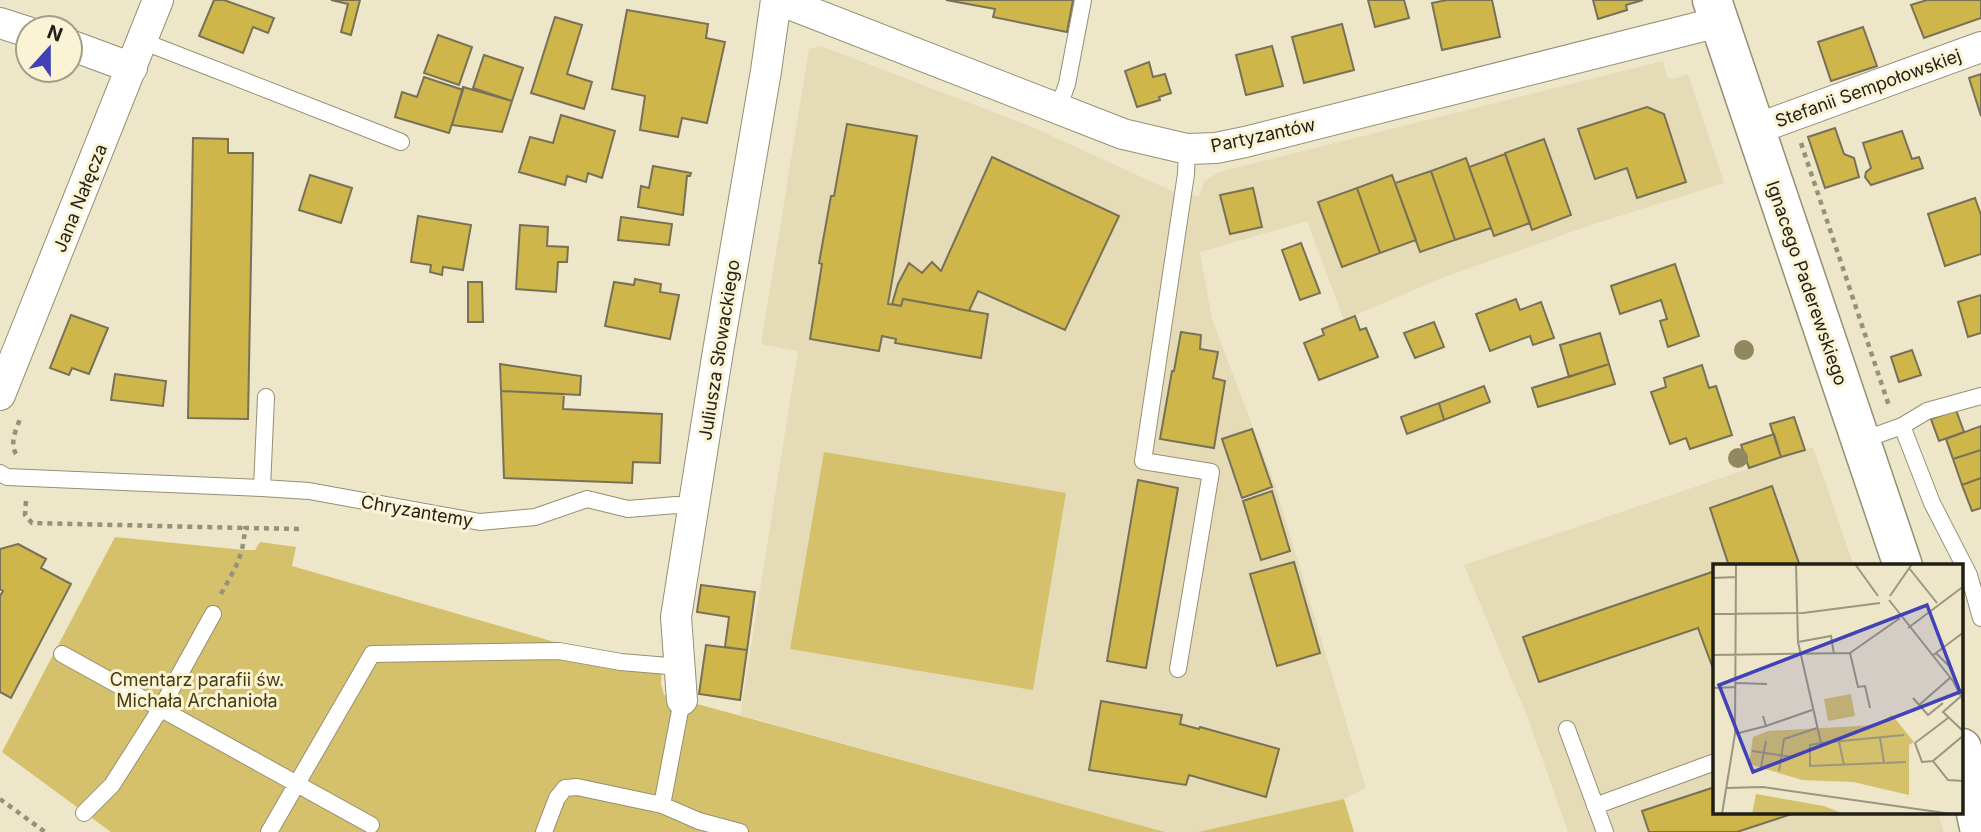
<svg xmlns="http://www.w3.org/2000/svg" width="1981" height="832" viewBox="0 0 1981 832" font-family="Inter,sans-serif">
  <rect width="100%" height="100%" fill="#ede6c8"/>
  <path fill="#e5dcb7" d="M821,46L1030,126L1172,191L1199,196L1204,182L1219,172L1663,61L1667,77L1674,79L1688,74L1724,183L1591,225L1439,279L1344,320L1307,221L1200,252L1212,319L1275,485L1366,788L1344,799L1198,832H1165L740,715L798,351L761,344L809,49Z
    M1813,447L1854,566H1715V813H1938L1944,832H1568L1529,721L1464,565Z"/>
  <path fill="#d5c16b" d="M824,452L1066,493L1033,690L790,649Z
    M115,537L244,550H255L260,542L296,547L292,566L558,643L662,660L661,684L664,695L1165,832H111L2,752Z
    M1344,799L1354,832H1198Z"/>
  <path fill="#ceb64b" stroke="#787157" stroke-width="2" d="M214,0H224L274,18L268,33L253,27L243,53L199,36Z
    M331,0H360L351,35L341,32L348,4Z
    M946,0H1073L1067,32L993,17L995,9Z
    M1368,0H1404L1409,18L1375,27Z
    M1447,0H1492L1500,37L1442,50L1432,3Z
    M1593,0H1643L1626,5L1627,10L1598,19Z
    M1927,0H1981V18L1924,38L1911,5Z
    M627,10L708,24L706,38L725,42L707,123L682,118L678,137L640,130L645,96L612,89Z
    M555,17L582,25L567,74L592,82L584,109L531,93Z
    M1342,24L1354,70L1304,83L1292,37Z
    M1863,27L1877,66L1831,81L1818,42Z
    M438,35L472,47L459,85L424,73Z
    M1272,46L1283,86L1246,95L1236,55Z
    M484,55L523,68L512,101L473,88Z
    M1149,62L1153,77L1165,74L1171,93L1159,97L1160,100L1137,107L1125,71Z
    M1981,74V116L1969,78Z
    M424,77L463,90L449,133L395,117L402,92L417,97Z
    M463,87L512,101L502,132L452,125Z
    M1647,107L1664,114L1686,182L1637,198L1627,168L1595,179L1578,129Z
    M561,115L615,131L602,178L588,173L586,182L567,176L565,185L519,172L530,137L553,143Z
    M847,124L917,136L888,304L901,306L903,299L988,314L981,358L895,343L896,339L882,336L879,351L810,339L822,264L819,263L831,196H834Z
    M1835,128L1844,154L1854,158L1859,177L1825,188L1808,137Z
    M1902,131L1912,159L1919,157L1923,168L1871,185L1865,177L1866,172L1871,168L1863,143Z
    M193,138L228,139V153H253L248,419L188,418Z
    M1544,139L1571,215L1532,230L1505,153Z
    M1505,154L1530,223L1494,236L1469,167Z
    M992,157L1119,216L1065,330L978,291L969,311L903,299L901,306L892,304L898,284L909,263L922,273L932,262L941,271Z
    M1466,158L1491,228L1455,240L1431,171Z
    M653,166L691,173L690,176H687L683,215L638,207L641,186L649,188Z
    M1431,171L1455,240L1420,252L1395,183Z
    M310,175L352,188L341,223L299,210Z
    M1392,175L1416,240L1380,253L1357,188Z
    M1253,188L1262,227L1230,234L1220,195Z
    M1357,188L1380,253L1342,267L1318,202Z
    M1975,198L1981,215V254L1945,266L1928,214Z
    M418,216L471,225L463,270L443,267L442,275L430,272L431,265L411,262Z
    M621,217L672,224L669,245L618,240Z
    M520,225L548,227L547,246L568,247L567,262H558L556,292L516,289Z
    M1301,243L1320,293L1300,300L1282,250Z
    M1675,264L1699,336L1668,347L1660,321L1667,319L1661,300L1620,314L1611,286Z
    M635,279L661,284L660,292L679,295L670,339L605,326L614,282L634,285Z
    M468,282H482L483,322H468Z
    M1981,295V333L1968,337L1958,302Z
    M1516,299L1520,310L1541,302L1554,338L1533,345L1530,336L1490,351L1476,314Z
    M71,315L108,328L89,374L72,368L69,375L50,368Z
    M1355,316L1360,330L1366,328L1378,357L1319,380L1304,343L1324,335L1322,329Z
    M1434,322L1444,347L1415,358L1404,333Z
    M1181,332L1201,335L1200,349L1218,352L1213,378L1225,381L1214,448L1160,439L1172,371H1174Z
    M1600,333L1609,364L1569,377L1560,345Z
    M1912,350L1921,375L1899,382L1891,357Z
    M500,364L581,376L580,395L501,391Z
    M1609,364L1615,384L1538,407L1532,388Z
    M1702,365L1709,388L1716,386L1732,435L1690,449L1686,438L1670,444L1651,392L1666,387L1664,378Z
    M115,374L166,381L163,406L111,400Z
    M1484,386L1490,402L1444,420L1439,403Z
    M501,391L564,394L563,409L662,414L660,463L633,462L632,483L504,478Z
    M1439,403L1444,420L1407,434L1401,417Z
    M1956,410L1964,432L1939,441L1931,419Z
    M1794,417L1805,450L1781,457L1770,424Z
    M1981,426V450L1953,459L1946,439Z
    M1252,429L1272,487L1242,498L1222,439Z
    M1774,434L1781,457L1749,468L1741,445Z
    M1981,450V478L1962,485L1953,459Z
    M1981,478V508L1972,511L1962,485Z
    M1138,480L1178,488L1146,668L1107,661Z
    M1772,486L1800,566H1729L1710,508Z
    M1272,491L1290,551L1261,560L1243,501Z
    M18,544L46,559L41,568L71,584L11,698L0,692V596L3,591L0,589V549Z
    M1294,562L1320,653L1277,666L1250,574Z
    M1715,571V674L1698,628L1539,682L1523,637Z
    M701,585L755,592L747,650L725,647L729,617L697,612Z
    M706,645L747,650L740,700L699,694Z
    M1101,701L1182,715L1180,724L1199,729L1200,727L1279,749L1266,797L1189,775L1186,785L1089,770Z
    M1715,787V813H1795L1737,832H1649L1642,811Z"/>
  <g fill="none" stroke-linecap="round" stroke-linejoin="round">
    <defs>
      <path id="service" d="M142,41L401,142
        M1058,109L1067,84L1083,0
        M1902,426L1927,411L1981,396
        M1860,441L1902,426L1932,503L1969,575L1981,618
        M0,473L7,477L262,488L266,397
        M262,488L309,491L480,522L535,517L587,499L628,509L676,505L694,506
        M62,654L371,825
        M1178,669L1211,472L1143,461L1186,174L1187,149
        M1567,729L1605,832
        M662,805L699,821L740,832
        M1595,806L1715,762
        M84,813L112,785L161,708L213,614
        M269,832L372,654L559,651L621,662L680,667
        M544,832L557,798L565,788L577,787L662,805L682,700"/>
      <path id="minor" d="M779,0L1123,134L1187,149L1216,148L1245,142L1719,22
        M0,23L28,32
        M70,45L132,68
        M1756,129L1981,47
        M0,395L158,0
        M682,700L676,617L718,351L766,71L776,0"/>
      <path id="tertiary" d="M1712,0L1903,566
        M1962,748L1980,832"/>
    </defs>
    <use href="#service" stroke="#968f73" stroke-width="18"/>
    <use href="#minor" stroke="#968f73" stroke-width="32"/>
    <use href="#tertiary" stroke="#968f73" stroke-width="41"/>
    <path stroke="#96917b" stroke-width="4.5" stroke-dasharray="5 5" stroke-linecap="butt" d="M1801,143L1889,406
      M16,454C9,442 17,428 21,416
      M26,501L25,515L32,523L245,528
      M221,594C235,568 243,558 245,528L302,529
      M0,799L45,832"/>
    <use href="#service" stroke="#fff" stroke-width="16"/>
    <use href="#minor" stroke="#fff" stroke-width="30"/>
    <use href="#tertiary" stroke="#fff" stroke-width="38"/>
  </g>
  <g fill="#918862">
    <circle cx="1744" cy="350" r="10"/>
    <circle cx="1738" cy="458" r="10"/>
  </g>
  <g text-anchor="middle" dominant-baseline="central" stroke-width="6" stroke-linejoin="round" paint-order="stroke">
    <g font-size="18" fill="#211e14" stroke="#faf3d5">
      <text transform="translate(1868 88) rotate(-20)">Stefanii Sempołowskiej</text>
      <text transform="translate(1263 135) rotate(-12)">Partyzantów</text>
      <text transform="translate(80 198) rotate(-68)">Jana Nałęcza</text>
      <text transform="translate(1807 283) rotate(71)">Ignacego Paderewskiego</text>
      <text transform="translate(719 350) rotate(-81)">Juliusza Słowackiego</text>
      <text transform="translate(417 511) rotate(10)">Chryzantemy</text>
    </g>
    <g font-size="18" fill="#463c0e" stroke="#faf3d5">
      <text x="197" y="679">Cmentarz parafii św.<tspan x="197" dy="21">Michała Archanioła</tspan></text>
    </g>
  </g>
  <g transform="translate(1713 564)">
    <rect width="250" height="250" fill="#ede6c8"/>
    <path d="M138,130L142,152L115,157L111,135ZM179,151L201,178L196,181V231L140,218L89,216L36,200L40,173L55,167L163,161ZM43,230L111,242L131,250H39Z" fill="#d5c16b"/>
    <path fill="none" stroke="#9b9680" stroke-width="2" d="M83,0L85,78L108,179L97,181V202L193,198M142,0L165,32M196,4L224,39M0,14L23,13M177,32L199,0M176,36L240,117L251,138M0,50L90,49L167,39M195,64L251,22M85,78L118,72L121,90M137,89L145,123L152,122L157,144M223,89L251,68M0,91L137,89L187,54M219,92L223,89L236,102L244,121M23,119L54,120M0,124L23,123M247,133L230,148L251,168M200,134L215,151L230,139M206,141L237,114M53,162L99,146M22,170L53,162L50,152M251,171L220,197L235,216L251,217M167,174L171,199M126,178L131,201M108,179L191,171M39,187L78,193M220,197L209,198L202,179L235,154M48,203L53,177M66,207L71,175L104,164M13,224L50,223L239,250M9,250L22,170L23,0"/>
    <path fill="#4242b7" fill-opacity="0.15" stroke="#4242b7" stroke-width="3.5" d="M214,41L247,128L40,208L6,121Z"/>
    <rect width="250" height="250" fill="none" stroke="#211e14" stroke-width="3.5"/>
  </g>
  <g transform="translate(49 49) rotate(21)"><circle r="33" fill="#faf3d5" stroke="#a39e88" stroke-width="2"/>
  <path d="M0-5L12 26L0 18L-12 26Z" fill="#4242b7"/>
  <text y="-10" font-size="19" font-weight="bold" text-anchor="middle" fill="#211e14">N</text>
  </g>
</svg>
